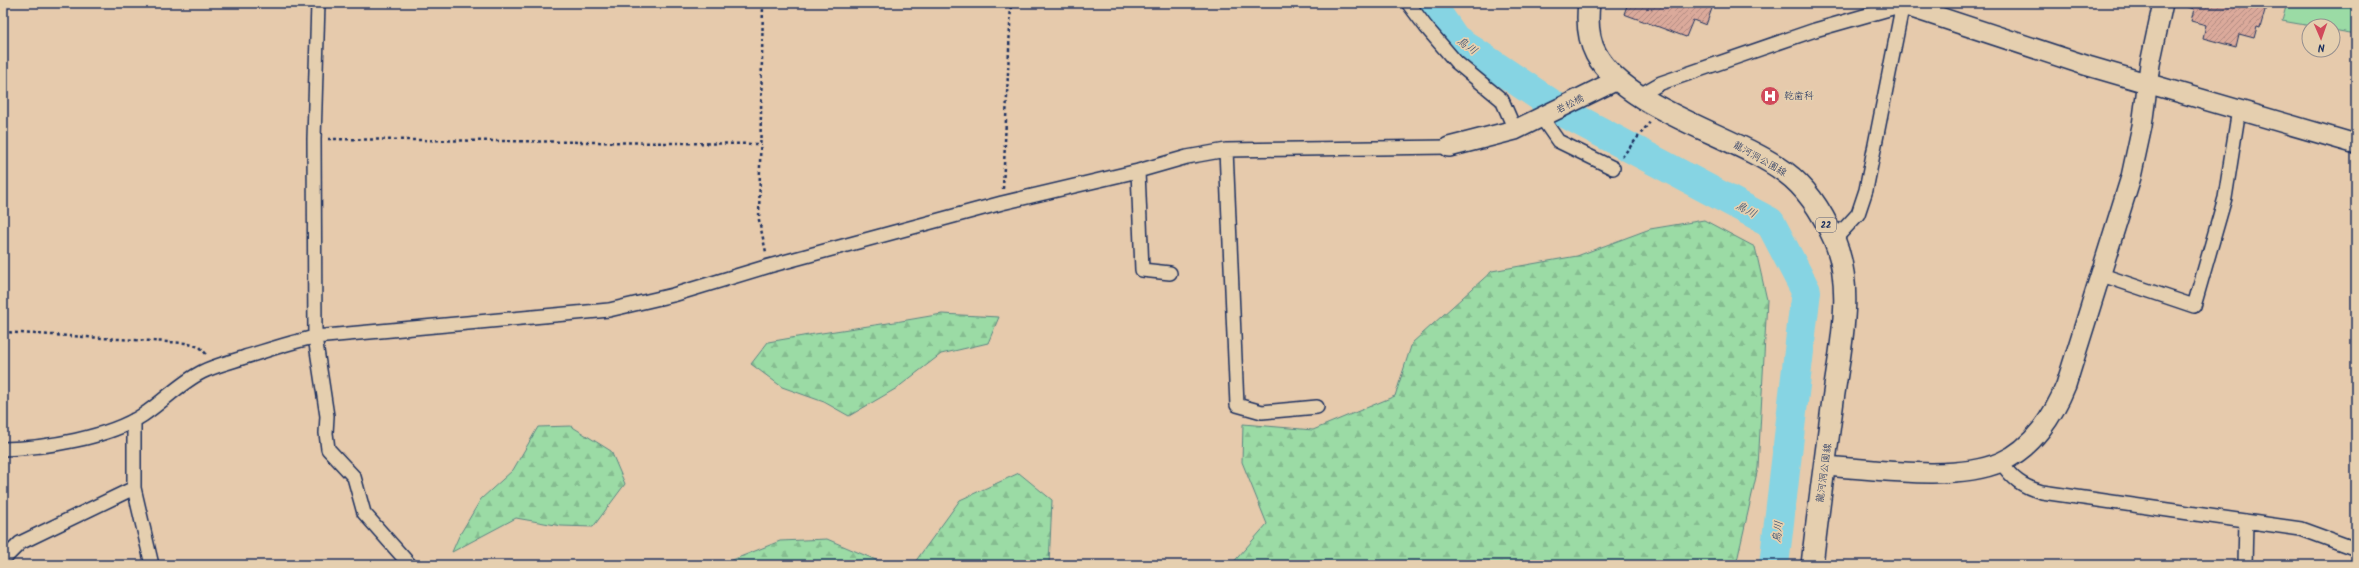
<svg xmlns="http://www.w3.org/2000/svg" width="2359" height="568" viewBox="0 0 2359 568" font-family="Kalam,'Klee One',sans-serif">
  <defs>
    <pattern id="forest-firs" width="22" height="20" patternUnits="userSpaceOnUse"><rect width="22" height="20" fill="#9bdba5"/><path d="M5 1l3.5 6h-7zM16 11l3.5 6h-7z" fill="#85bc90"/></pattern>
    <pattern id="building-hatch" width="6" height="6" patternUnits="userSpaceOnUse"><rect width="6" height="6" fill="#dbaa9b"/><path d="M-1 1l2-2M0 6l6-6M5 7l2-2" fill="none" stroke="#b18b82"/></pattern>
  </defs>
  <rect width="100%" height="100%" fill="#e6caac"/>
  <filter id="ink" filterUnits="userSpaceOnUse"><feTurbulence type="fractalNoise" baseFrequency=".025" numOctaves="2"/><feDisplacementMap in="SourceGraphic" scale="8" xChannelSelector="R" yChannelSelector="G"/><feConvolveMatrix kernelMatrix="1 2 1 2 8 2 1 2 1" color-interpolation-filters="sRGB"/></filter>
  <g filter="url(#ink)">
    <path fill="#9bdba5" stroke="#5b8582" d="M2287,3H2356V34L2333,30V26H2311L2282,21Z"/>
    <path fill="url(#forest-firs)" stroke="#5b8582" d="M1704,220L1755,247L1767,300L1758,468L1736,565H1231L1267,524L1242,462L1243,424L1313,430L1395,396L1412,343L1492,271L1577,256L1650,229Z
      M942,314L999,317L988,343L941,354L897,388L849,416L824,402L782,387L751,364L768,342C826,331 884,325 942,314Z
      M571,426L611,451L625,484L593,527L561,526L516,518L452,552L459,536L481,499L513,470L538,427Z
      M1019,473L1052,500L1049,565H720L780,541L827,539L883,563L915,562L960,500Z"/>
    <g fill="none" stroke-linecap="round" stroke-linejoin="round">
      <path stroke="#86d4e3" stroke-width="30" d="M1430,3L1455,39L1565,113L1770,222L1806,291L1774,565"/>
    </g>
    <path fill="url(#building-hatch)" stroke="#1b2f5e" d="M1628,3H1714L1706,25L1693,20L1686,37L1624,14Z
      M2189,3H2267L2260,28L2257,27L2254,38L2239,34L2236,47L2203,38L2206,25L2191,21L2194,9L2188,7Z"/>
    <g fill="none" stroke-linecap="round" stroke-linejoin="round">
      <defs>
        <path id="street" d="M318,3L314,139L315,337L327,416L326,433L328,449L354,477L364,513L410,565
          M1408,3L1426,27L1456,62L1502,100L1515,130
          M1640,95L1661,83L1815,30L1903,5
          M1542,118L1558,141L1613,168
          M1226,150L1237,405L1262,412L1317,407
          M1138,171L1142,270L1170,273
          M1834,240L1858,214L1866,190L1903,3
          M2102,275L2194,306L2225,198L2239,109
          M134,420V488L152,565
          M3,449C45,448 108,438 143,415C164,401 180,383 202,372C216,365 231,362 245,357C268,350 291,342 315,337L609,310L673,295L769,266L1002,203L1138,171L1187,157L1226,150L1449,147
          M2001,462C2012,479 2023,487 2042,492L2301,529L2356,549
          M3,560L20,543L134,488
          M2245,565L2246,521"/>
        <path id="secondary" d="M1903,5L2088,66L2356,144
          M1449,147L1515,130L1617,80
          M1825,466C1874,469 1955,482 2001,462C2033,448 2054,415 2066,385L2131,177L2142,126L2150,64L2163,3"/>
        <path id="primary" d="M1589,3C1587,20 1588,39 1596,54C1626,109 1735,135 1785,172C1807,188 1823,214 1834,239C1855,288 1840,349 1833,400C1826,455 1818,510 1812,565"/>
      </defs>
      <use href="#street" stroke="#1b2f5e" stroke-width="16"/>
      <use href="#secondary" stroke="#1b2f5e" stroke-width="22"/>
      <use href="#primary" stroke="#1b2f5e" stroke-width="24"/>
      <path stroke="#1b2f5e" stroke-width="2.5" stroke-dasharray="3 3" stroke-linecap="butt" d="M763,3L759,220L766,252
        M328,139L761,144
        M1622,157L1650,122
        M1003,189L1011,3
        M3,332L185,343L200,347L207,355"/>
      <use href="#street" stroke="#e5cfaf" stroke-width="13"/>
      <use href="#secondary" stroke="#e5cfaf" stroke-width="19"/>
      <use href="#primary" stroke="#e5cfaf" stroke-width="21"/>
    </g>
  </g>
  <defs>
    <symbol id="hospital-disc" viewBox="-11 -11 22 22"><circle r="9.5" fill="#d1495b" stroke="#e5cfaf"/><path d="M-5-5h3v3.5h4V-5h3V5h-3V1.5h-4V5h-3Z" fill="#fff"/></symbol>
  </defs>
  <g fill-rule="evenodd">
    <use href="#hospital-disc" x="1759" y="85" width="22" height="22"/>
  </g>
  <g text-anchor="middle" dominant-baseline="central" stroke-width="3.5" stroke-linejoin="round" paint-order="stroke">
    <rect fill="#e5cfaf" stroke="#585f76" stroke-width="1" x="1816" y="218" width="20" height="14" rx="3"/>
    <g font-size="9" font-weight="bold" fill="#1b2f5e">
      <text x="1826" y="225">22</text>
    </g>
    <g font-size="10" fill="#1b2f5e" stroke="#e5cfaf" text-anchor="start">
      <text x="1784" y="96">乾歯科</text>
    </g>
    <g font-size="10" fill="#1b2f5e" stroke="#e5cfaf">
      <text transform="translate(1570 104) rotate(-27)">岩松橋</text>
      <text transform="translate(1760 159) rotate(30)">龍河洞公園線</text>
      <text transform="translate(1824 473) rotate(-82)">龍河洞公園線</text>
    </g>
    <g font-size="11" font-style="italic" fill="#26406b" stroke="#e5cfaf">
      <text transform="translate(1467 46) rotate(36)">烏川</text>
      <text transform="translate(1746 210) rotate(28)">烏川</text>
      <text transform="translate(1778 532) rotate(-83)">烏川</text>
    </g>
  </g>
  <rect width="2359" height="568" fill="none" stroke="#e5cfaf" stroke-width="16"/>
  <rect x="8" y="8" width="2343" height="552" fill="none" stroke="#1b2f5e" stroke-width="1.5" filter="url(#ink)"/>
  <g transform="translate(2321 38) rotate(178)"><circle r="19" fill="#e5cfaf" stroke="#948f8f"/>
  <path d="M0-3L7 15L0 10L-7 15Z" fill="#d1495b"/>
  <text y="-6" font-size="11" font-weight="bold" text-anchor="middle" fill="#1b2f5e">N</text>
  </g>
</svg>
